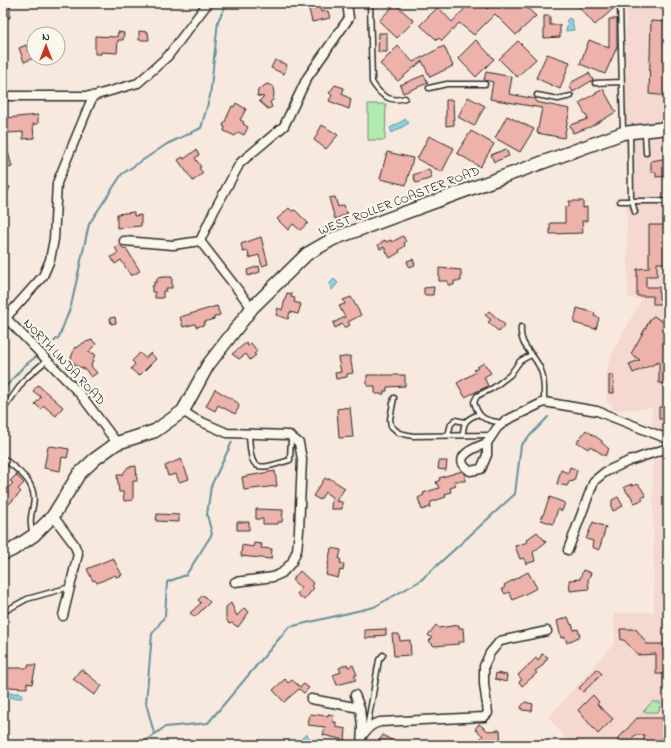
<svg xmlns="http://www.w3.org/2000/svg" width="671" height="748" viewBox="0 0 671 748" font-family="'Indie Flower',sans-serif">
  <rect width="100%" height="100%" fill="#f8e9df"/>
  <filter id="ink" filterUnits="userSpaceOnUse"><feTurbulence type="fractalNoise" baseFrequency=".025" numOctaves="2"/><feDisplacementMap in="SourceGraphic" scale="8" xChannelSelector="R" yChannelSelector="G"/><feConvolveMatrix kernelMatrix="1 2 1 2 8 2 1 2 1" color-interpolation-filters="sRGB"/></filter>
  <g filter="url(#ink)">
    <path fill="#f5d8cf" d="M626,3H668V124L626,128Z
      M668,133V438L652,431V408L612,410V404L607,403V368L614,349L642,299L628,298L626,137Z
      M653,459H668V745H570L549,717L615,642L614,613L654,612Z"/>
    <path fill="#b1ebb0" stroke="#6e8b6e" d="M368,104H386L385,140H368Z
      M652,702H660L659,712H643Z"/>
    <path fill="#86d5e3" stroke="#629199" d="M569,18L572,20L574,30L566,31L568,23L566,21Z
      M406,119L409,123L392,133L390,128Z
      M334,279L338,283L332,290L329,284Z
      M10,693H21L22,698H11Z
      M306,734L315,743L313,745H309L302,738Z"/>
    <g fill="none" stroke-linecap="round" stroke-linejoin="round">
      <path stroke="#629199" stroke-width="2" d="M42,352L59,337L71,306L89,224L122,174L167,144L201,128L210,96L218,21L227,3
        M3,390L23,367L38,355
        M154,733L146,703L152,634L165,616L167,582L186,575L212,534L207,515L211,486L232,442
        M139,745L165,727L208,723L289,627L374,607L420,581L515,494L521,445L548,417"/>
    </g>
    <path fill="#edb2a9" stroke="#2b2b2b" d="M3,3H10V18H3Z
      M319,3L321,12L328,11L330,18L312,22L308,5Z
      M470,3H481L487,9L493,3H522L536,16L516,35L495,14L474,35L459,23L442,41L439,38L437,40L420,25L438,7L452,22Z
      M581,3H609L614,8L595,25L578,6Z
      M395,4L414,21L397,38L379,21Z
      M544,16H550V25H560V37L544,38Z
      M609,19H617V47L605,74L580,64L589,40L609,48Z
      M651,21L668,22L665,67V78H668V96L649,94Z
      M139,31L148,32L149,40H139Z
      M118,32L124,33L123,40H118L117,53L101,52V54H95V36L117,37Z
      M379,33H387V52H378Z
      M476,40L494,59L476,77L458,58Z
      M518,41L536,59L517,77L499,59Z
      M26,45L28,51L34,49V58L24,62L19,48Z
      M398,46L413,62L444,46L453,66L430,77L422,61L398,81L380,64Z
      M547,54L570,62L560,89L536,78Z
      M275,60L287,65L284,74L271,68Z
      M486,72L512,77L509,94L536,99V102L570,109L564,138L537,133L542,108L490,99L493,82L484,80Z
      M589,73L593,80L573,92L570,87L572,82Z
      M424,75L428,83L403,93L400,85Z
      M267,84L273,86L274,95L273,100L270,102L272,107L268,109L259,101L264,97L257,96L258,90Z
      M335,85L344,88L342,94L351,99L349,109L329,101L332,95L329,93Z
      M603,89L616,112L590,127L573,133L570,125L588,119L579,103Z
      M468,97L485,106L474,126L458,117Z
      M446,100H453L454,125L446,126Z
      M236,103L246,109L240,120L244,122L243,124L248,127L244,135L238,132L235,136L224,131L225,127L223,126L232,106L234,107Z
      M38,115V124H33L34,138L23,139V132L7,133L6,118Z
      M507,116L534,129L520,152L495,138Z
      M322,125L338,135L326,149L314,140Z
      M471,131L494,144L480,167L457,153Z
      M429,136L454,148L442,172L417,159Z
      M506,149L509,156L494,162L491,155Z
      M196,150L199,155L195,158L201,167L199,168L203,173L193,181L178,160L183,157L184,159Z
      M8,152L12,167L3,169V153Z
      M387,152L413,158L406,185L380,179Z
      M668,158V176L656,177V172H651V161Z
      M429,169L432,178L416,183L413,175Z
      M3,184L10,187L7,194L3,192Z
      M335,197L338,207L344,205L347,214L335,219L329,198Z
      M569,201H583V208L587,207V221H582L583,233L550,234V223H565V207H569Z
      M289,208L292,211L295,210L308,223L300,230L293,224L288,230L277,219Z
      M134,212V216L141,215V226L117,228V214Z
      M649,225H668V263H657V276H646V287H659V299H665V304H653V296H637V269L649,268Z
      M403,236L406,242L404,243L405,246L399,250L400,252L390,258L384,247L380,249L378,245L385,240L386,242L391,240L392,242Z
      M261,237L268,264L262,266L259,255L249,258L248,251L243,252L241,244Z
      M120,244L124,249L126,248L140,271L131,276L121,260L115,264L111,257L118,253L115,247Z
      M413,259L415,265L409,267L407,261Z
      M259,266L260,272L248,276L247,270Z
      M439,268L461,270V281H454V285H448V281H439Z
      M164,277H172V288H166V291H163V298H155V292H152V286H154V282H157V278Z
      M434,287L433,295H424V288Z
      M287,293L292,294L291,297L295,298L294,302L301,304L298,314L290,312L288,319L276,315L278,308L282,310Z
      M351,297L361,315L348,322L350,325L344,328L342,324L335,328L333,323L345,317L339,306L345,304L343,300Z
      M217,306L220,315L214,317V319L204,322V325L196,327L195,324L183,327L180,317Z
      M577,308L595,313L594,316L599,318L596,329L574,323Z
      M489,311L505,325L499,332L488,322L491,320L485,315Z
      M654,316L661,321H668V383H659V362L633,373L629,364L640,360L631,354L651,318Z
      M115,317L116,323L111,324L110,318Z
      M92,340L96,344L88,352L95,354L91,366L97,373L91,377L85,369L74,365L75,363L70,361L75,347L77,348L83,343Z
      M246,343L248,346L251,343L257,351L254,354L256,355L250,360L246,354L239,359L232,354Z
      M140,353L145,358L151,353L156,359L139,376L131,369L135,364L132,361Z
      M350,356L353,373L347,374V377L336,379L335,373L341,372L338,358Z
      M484,363L491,373L484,377L488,386L465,397L457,383L476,372L474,370L478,368L477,367Z
      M367,375H405V386L387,387V391H384V394H375V386H367Z
      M609,375H613L614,393H609Z
      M38,385L63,407L56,416L44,406L41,409L35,404L41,397L33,391Z
      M215,389L238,403L239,407L235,414L218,405L215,411L206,406Z
      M350,407L353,437L339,438L337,409Z
      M659,407H668V419H659Z
      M586,430L602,441V443L609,449L605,456L590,446L588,449L577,442Z
      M51,446L69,449L67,458L62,457L60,471L44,468L48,447Z
      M181,459L189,479L179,482L176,474L168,476L165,466Z
      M439,461H447L446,470L438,469Z
      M136,466L137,481H133V500L124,501L123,492H119L117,475H122L128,467Z
      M570,467L577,470L574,481L569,482L567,486L557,484L561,470L568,473Z
      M275,471L277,486L244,490L242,477Z
      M462,471L465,474V481H454L456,486L450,488L451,492L445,494L446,497L431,502L430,507L422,510L418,498L424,495L423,493L439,488L436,482L440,480L439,478Z
      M16,475L24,483L18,489L21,492L9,504L3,499V493L13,483L10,481Z
      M325,478L328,480L329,478L345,488L336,501L342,502V509H331L332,497L325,492L320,500L313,496Z
      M632,484V486L638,484L641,488L646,496L641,498L643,500L634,503L630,494H628L624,487Z
      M550,497L565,503L562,511L558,509L553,524L541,520Z
      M618,497L623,506L613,511L611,506L612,505V500Z
      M256,509L283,510L282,522H278V524H263V519H256Z
      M157,514L179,515V522L156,521Z
      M237,522H249V530H237Z
      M593,522L606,527L599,550L592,547L593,541L586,539Z
      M537,532L546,542L533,552L535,561L526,564L524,558L520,559L515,546L528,542L526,540Z
      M254,543L262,544L261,548L272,549L271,559L241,556L242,545L253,547Z
      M331,548L341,550L339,559L341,560L340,563L344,564L343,571L340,570L338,578L326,575Z
      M113,558L122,575L116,577L115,575L97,583L95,580L93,581L87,569Z
      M583,570L591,573L588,580L589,589L570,591L569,580L580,579Z
      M300,571L314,584L312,586L314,588L304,600L297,594L301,588L292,580Z
      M528,572L537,588L513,600L509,592L505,594L502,589L505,587L504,585Z
      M203,595L210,602L195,617L190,613L201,603L198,600Z
      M231,603L237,616L244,608L249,612L238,627L232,623L229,624L226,618V607Z
      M568,617L571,625L572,624L574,630L578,629L580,636L567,643L565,637L561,638L557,621Z
      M436,625L439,628L459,625V628H463L464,642H458L459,644L434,646L429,641L432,638L428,635Z
      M386,629V635L375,636L376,638H365V630Z
      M620,629H636L647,644H668V674H656V654L638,655L624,640H621Z
      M392,634H399L400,641L410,640L411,655L394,656Z
      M542,654L548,657L542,666L535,671L537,673L522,686L519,682L522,680L518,675L536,658L538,661Z
      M347,664L348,667L353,665L357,675L354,676L356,680L337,685L333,675L341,672L339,668Z
      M28,665H36L32,684L27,683V688L5,687L3,684V668H28Z
      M81,669L102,686L94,695L73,679Z
      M597,669L602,674L583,692L579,688Z
      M496,673L507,675L506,682L495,679Z
      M285,679L288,683L292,680L300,687L304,684L309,688L304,693L299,689L284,702L273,690Z
      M593,695L599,702L597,704L613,719L598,734L578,710Z
      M525,702L533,704L532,711L522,710L521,707Z
      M310,714L328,716V714L334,715L333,722H336V727L346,729L345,740L323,735L325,727L308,725Z
      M637,718H668V745H644V735H635L626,745H622L617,740Z
      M479,724L488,731L500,730L501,745L483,744L480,739L483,736L475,729Z
      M383,735L393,741L391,745H376Z"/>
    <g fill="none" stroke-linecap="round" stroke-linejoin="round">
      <defs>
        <path id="lane" d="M370,3L372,82C380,95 389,103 405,98
          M620,3L623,131
          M595,83L621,82
          M429,88L447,84H485
          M537,95L558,99L571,96
          M630,133L631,197L635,212
          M645,133L646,153
          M620,201H668
          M521,327C519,346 533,352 540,368C545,378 544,391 544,402
          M394,398L390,419L391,426L399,433L413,436L493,435
          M3,410L25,379L47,360
          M503,423C486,420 479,420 474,402L477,396L493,388L510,375L520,361L531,355
          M249,434C251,472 254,471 290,460L291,437
          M448,435L451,424L455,420L465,422
          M463,435C463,422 466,419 479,414
          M3,458C19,471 38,483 33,506C31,516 29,523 33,534
          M3,612L27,599L70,587
          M367,728L379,660L383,655"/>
        <path id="street" d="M3,96H93L138,83L168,56L208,3
          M124,241L173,245L200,241
          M200,241L214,211L240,163L284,126L307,78L349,18L347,3
          M200,241L252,308
          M6,318L81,395L117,443
          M3,321L43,276L50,260L54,239L57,183L93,96
          M183,411L195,419L227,433L289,435L299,443L302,459L299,531L297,550L292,562L282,573L273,577L235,582
          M487,443C476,447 449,457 470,471L481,469L487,455V443L497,428L507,420L544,402L597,411L668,439
          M53,516L74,544L78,554L63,616
          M568,550L594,481L605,472L629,461L668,448
          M355,695L360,708
          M311,699L360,708L362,727L361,745
          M362,736C367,729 371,724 380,722L484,717L488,713L484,684V666L490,653L500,641L547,631"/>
        <path id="secondary" d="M3,554L12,550L34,535L53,516L79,474L95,459L117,443L155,431L183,411L208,365L252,308L307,254L333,239L623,133L668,128"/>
      </defs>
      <use href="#lane" stroke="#2b2b2b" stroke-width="7"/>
      <use href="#street" stroke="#2b2b2b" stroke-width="11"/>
      <use href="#secondary" stroke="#2b2b2b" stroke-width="15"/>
      <use href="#lane" stroke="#fbf7ec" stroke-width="4"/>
      <use href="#street" stroke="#fbf7ec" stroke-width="8"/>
      <use href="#secondary" stroke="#fbf7ec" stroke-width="12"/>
    </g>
  </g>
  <g text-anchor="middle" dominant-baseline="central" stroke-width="4" stroke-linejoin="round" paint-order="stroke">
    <g font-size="13" fill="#2b2b2b" stroke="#fbf7ec">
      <text transform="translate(399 201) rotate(-21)">WEST ROLLER COASTER ROAD</text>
      <text transform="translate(64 362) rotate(47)">NORTH LINDA ROAD</text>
    </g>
  </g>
  <rect width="671" height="748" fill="none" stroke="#fbf7ec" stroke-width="16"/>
  <rect x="8" y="8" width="655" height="732" fill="none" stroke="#2b2b2b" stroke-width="1.5" filter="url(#ink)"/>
  <g transform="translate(46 46)"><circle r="19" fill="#fbf7ec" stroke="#a8a59f"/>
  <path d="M0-3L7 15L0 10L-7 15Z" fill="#c8321e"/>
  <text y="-6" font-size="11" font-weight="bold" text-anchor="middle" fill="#2b2b2b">N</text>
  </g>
</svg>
